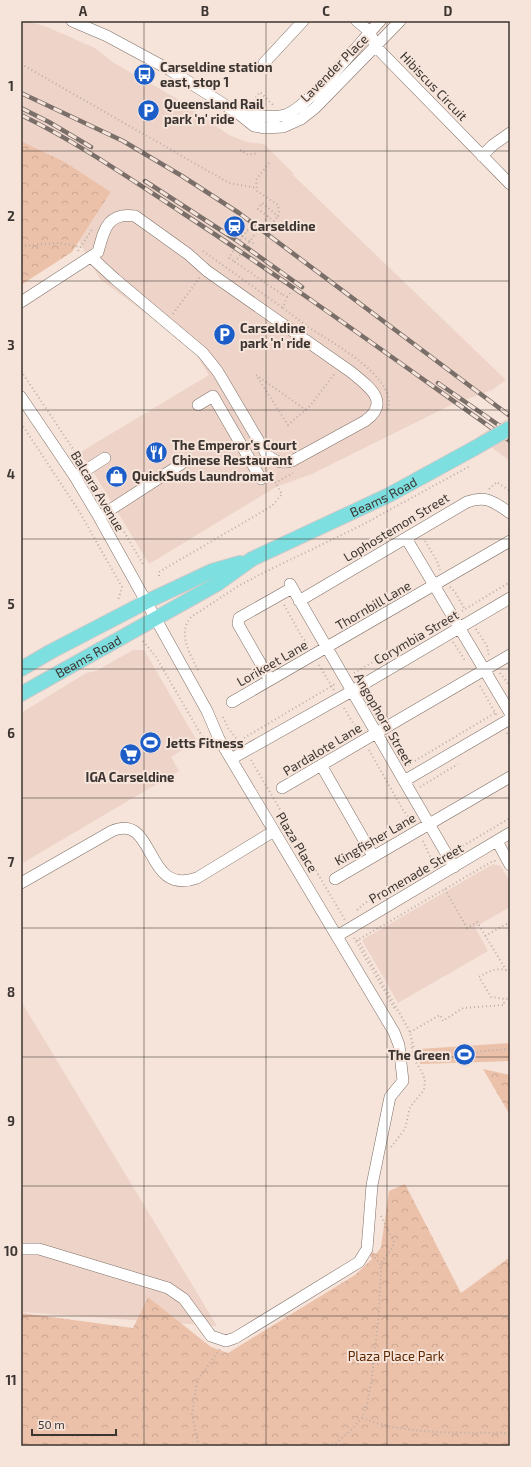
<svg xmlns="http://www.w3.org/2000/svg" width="531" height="1467" viewBox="0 0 531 1467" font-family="'Exo 2',sans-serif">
  <defs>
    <pattern id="forest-crowns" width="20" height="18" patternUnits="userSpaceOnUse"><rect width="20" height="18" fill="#ecc1aa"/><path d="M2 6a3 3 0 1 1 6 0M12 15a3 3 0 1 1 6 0" fill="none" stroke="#cba693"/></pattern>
  </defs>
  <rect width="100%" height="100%" fill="#f6e4da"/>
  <path fill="#eed4c8" d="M21,21H28L47,27L95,48L114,63L176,98L229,135L247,142L264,144L294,174L293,175L506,380L492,390L451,405L312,474L276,487L149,564L92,470L79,453L209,375L191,347L100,279L79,242L111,192L65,162L21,141Z
    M510,417V461L477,437Z
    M133,650H144L197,741L171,757L179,771L21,864V713L86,673L96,671Z
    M493,864L501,866L510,882V907L475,927L488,951L398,1003L362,940Z
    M21,1001L217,1326L21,1312Z"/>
  <path fill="url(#forest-crowns)" d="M21,141L65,162L111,192L72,252L21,285Z
    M483,1069L510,1075V1115Z
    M405,1184L461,1293L510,1257V1446H21V1313L133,1328L148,1297L211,1347L228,1353L355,1275L372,1259L367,1249L376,1254L381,1247L389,1191Z"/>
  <path fill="#ecc1aa" d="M510,1043V1061L420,1064L419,1049Z"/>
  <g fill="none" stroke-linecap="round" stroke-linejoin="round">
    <defs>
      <path id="minor" d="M72,21L107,36L170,70L239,114L254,126L265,128L283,127L301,119L315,108L400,21
        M357,21L370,32L375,46L378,49L510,184
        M264,63L303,21
        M239,114C253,115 270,119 285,115C308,108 361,41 380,21
        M482,156L493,145L510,133
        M21,302L98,252C104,230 107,212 135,216L188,254L207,271L351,372C368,386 392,402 365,421L292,461C282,464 275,462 267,455L218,372L203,353L115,279L91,257
        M21,397L75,477L99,517L207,711L219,739L394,1032L399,1045L403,1081L390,1097L372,1185L367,1249L359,1262L235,1338L226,1341L211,1336L184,1299L168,1288L39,1249H21
        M198,405L213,396L261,479
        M75,477L105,458
        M99,517L181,464
        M406,538L510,713
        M290,584L454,867
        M299,601L467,502C487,495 494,502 510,513
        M270,680L238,624L239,618L292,588
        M232,702L510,541
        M231,759L352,691L510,598
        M321,765L373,856
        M404,781L510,719
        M282,788L510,655
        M497,841L510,865
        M335,879L510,777
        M21,883L112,831C157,812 143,897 197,878L274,831
        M337,936L510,833"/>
      <g id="major">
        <path d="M21,669L50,652L146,602L212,571L240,563"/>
        <path id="s1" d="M21,694L217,584L252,559L389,495L473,449"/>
      </g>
    </defs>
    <use href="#minor" stroke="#7f6f66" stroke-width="12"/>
    <use href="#major" stroke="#cccac9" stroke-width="16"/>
    <path stroke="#bcada5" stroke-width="2" stroke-dasharray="1 3" stroke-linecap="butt" d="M21,64L229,183L257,188
      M251,104L260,92L274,106
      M240,150L248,155L258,153
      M269,163L256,180L257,191L278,205L279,211L278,216L262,203L258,209L274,221L278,216
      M242,236L239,233L242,228L247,232
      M240,240L249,228
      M249,241L256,245
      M21,246L59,243L81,247
      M78,251L93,228
      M203,251L283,308
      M233,251L229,258L235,262
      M283,295L287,297L283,308L307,326
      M287,297L291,292
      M173,314L200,277
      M308,327C331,342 398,377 388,410
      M21,371L81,461
      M306,410L256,375L288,425L310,406L335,373
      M21,423L79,511L122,587L118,601
      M93,478L106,500
      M275,483L293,473
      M489,489L497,482L510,491
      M116,518L144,566
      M425,541L437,561L440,570
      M159,576V572L272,506L282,494L272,477
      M450,587L455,592L464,608
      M284,605L302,637L309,645
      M462,611L510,582
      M476,629L487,646L489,656
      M143,641L156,657L206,743L209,741
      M453,642L466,662
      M319,665L334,690
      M198,670C190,654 177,633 191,617L240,585L265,572L362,525L470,466
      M354,673L444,621
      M500,673L510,686
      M480,686L497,716
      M344,708L353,723L359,730
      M223,717L228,728L240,743
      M507,733L510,739
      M244,738L335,684
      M369,750L403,810L412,822
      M251,760L345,920
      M408,765L495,713
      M420,787L458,764
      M423,841L433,863
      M456,850L510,818
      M445,889L467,928L477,922L506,970
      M357,910L365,903L438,860
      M485,936L510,922
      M354,938L396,1011
      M358,940L409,1030L417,1059
      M356,941L493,861H497
      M510,972C499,966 489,971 479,977L491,997L506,999L510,997
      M410,1032L440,1015L443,1021L463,1008L504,1005V999
      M414,1060L424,1056L450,1058L483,1051L510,1049
      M391,1147L405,1129L410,1107L424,1090L425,1080L422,1072L415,1061L411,1044
      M381,1216L394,1242C392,1253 384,1254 381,1265
      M362,1418C407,1436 462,1432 510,1433
      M198,1446V1443L192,1414L197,1381L220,1349
      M324,1446L336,1443L350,1431L362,1418L367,1405L372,1377L379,1313L381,1265L374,1257"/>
    <use href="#minor" stroke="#fff" stroke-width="11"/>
    <use href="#major" stroke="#7ddfe0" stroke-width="14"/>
    <defs>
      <path id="rail" d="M21,93L123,141L182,176L239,213L510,416
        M21,108L49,122L91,147
        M21,115C77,142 129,178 181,212C293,285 401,364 510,441
        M145,181L236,240L302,287
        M438,383L510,433"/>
    </defs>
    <use href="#rail" stroke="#7a6f69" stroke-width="4.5"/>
    <use href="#rail" stroke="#f6e4da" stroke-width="3" stroke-dasharray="9" stroke-linecap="butt"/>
    <defs>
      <path id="major-bridge" d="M473,449L510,428"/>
    </defs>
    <use href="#major-bridge" stroke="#cccac9" stroke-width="16" stroke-linecap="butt"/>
    <path stroke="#bcada5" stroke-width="2" stroke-dasharray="1 3" stroke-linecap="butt" d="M268,216L235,262L283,295
      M242,236L249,241"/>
    <use href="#major-bridge" stroke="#7ddfe0" stroke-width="14"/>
  </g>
  <path fill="none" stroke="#3c3531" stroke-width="1" stroke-opacity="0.55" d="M144,21V1446M266,21V1446M387,21V1446M21,151H510M21,281H510M21,410H510M21,539H510M21,669H510M21,798H510M21,928H510M21,1057H510M21,1186H510M21,1316H510"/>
  <defs>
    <symbol id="bus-disc" viewBox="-11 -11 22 22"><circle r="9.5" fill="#1c5dc8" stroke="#f6e4da"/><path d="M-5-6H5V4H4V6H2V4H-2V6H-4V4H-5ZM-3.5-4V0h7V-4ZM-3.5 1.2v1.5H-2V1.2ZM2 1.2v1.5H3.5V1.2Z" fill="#fff"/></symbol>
    <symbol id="parking-disc" viewBox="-11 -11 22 22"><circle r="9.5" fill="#1c5dc8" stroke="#f6e4da"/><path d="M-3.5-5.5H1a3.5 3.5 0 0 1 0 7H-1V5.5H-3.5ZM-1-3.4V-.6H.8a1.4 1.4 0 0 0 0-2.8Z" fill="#fff"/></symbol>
    <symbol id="station-disc" viewBox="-11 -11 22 22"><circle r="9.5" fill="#1c5dc8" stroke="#f6e4da"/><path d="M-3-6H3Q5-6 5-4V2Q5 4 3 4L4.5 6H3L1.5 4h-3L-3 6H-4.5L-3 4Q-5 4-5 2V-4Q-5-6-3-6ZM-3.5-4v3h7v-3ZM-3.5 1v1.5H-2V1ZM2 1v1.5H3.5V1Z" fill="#fff"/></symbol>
    <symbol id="restaurant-disc" viewBox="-11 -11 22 22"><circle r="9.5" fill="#1c5dc8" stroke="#f6e4da"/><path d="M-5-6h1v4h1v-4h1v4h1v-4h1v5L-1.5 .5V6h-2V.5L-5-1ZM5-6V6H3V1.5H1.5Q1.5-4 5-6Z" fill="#fff"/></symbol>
    <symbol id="shop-disc" viewBox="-11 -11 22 22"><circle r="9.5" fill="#1c5dc8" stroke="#f6e4da"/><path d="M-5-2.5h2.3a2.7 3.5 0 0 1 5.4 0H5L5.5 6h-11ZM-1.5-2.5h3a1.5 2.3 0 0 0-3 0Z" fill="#fff"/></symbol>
    <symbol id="stadium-disc" viewBox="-11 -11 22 22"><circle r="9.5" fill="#1c5dc8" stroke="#f6e4da"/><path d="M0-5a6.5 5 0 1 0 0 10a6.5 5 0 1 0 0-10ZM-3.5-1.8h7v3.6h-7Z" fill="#fff"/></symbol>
    <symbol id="supermarket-disc" viewBox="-11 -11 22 22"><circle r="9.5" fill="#1c5dc8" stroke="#f6e4da"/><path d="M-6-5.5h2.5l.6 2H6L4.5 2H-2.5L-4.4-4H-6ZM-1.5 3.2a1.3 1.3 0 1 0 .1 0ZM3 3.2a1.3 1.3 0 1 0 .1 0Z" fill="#fff"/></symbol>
  </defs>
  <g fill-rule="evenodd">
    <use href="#bus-disc" x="132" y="62" width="25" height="25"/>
    <use href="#parking-disc" x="136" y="98" width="25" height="25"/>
    <use href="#station-disc" x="222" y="214" width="25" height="25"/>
    <use href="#parking-disc" x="212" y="322" width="25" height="25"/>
    <use href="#restaurant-disc" x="144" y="440" width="25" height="25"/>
    <use href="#shop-disc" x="104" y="464" width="25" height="25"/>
    <use href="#stadium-disc" x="138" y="730" width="25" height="25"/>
    <use href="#supermarket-disc" x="118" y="742" width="25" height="25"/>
    <use href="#stadium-disc" x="452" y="1042" width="25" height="25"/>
  </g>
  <g text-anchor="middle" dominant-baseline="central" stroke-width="4" stroke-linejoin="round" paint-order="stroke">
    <g font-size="13" font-weight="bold" fill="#3c3531" stroke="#f6e4da" text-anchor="start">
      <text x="160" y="67">Carseldine station<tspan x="160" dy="15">east, stop 1</tspan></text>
      <text x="164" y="104">Queensland Rail<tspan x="164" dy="15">park 'n' ride</tspan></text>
      <text x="250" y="226">Carseldine</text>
      <text x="240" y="328">Carseldine<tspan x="240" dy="15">park 'n' ride</tspan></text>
      <text x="172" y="445">The Emperor's Court<tspan x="172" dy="15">Chinese Restaurant</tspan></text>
      <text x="132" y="476">QuickSuds Laundromat</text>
      <text x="166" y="743">Jetts Fitness</text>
      <text x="130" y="777" text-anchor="middle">IGA Carseldine</text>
      <text x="450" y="1055" text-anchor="end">The Green</text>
    </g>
    <g font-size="13" fill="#3c3531" stroke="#f6e4da">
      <text transform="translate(334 68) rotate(-45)">Lavender Place</text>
      <text transform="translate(434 86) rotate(46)">Hibiscus Circuit</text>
      <text transform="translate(98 491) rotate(59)">Balcara Avenue</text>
      <text stroke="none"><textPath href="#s1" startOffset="413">Beams Road</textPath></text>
      <text transform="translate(396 527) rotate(-31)">Lophostemon Street</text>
      <text transform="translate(373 605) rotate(-30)">Thornbill Lane</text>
      <text transform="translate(416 637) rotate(-30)">Corymbia Street</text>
      <text stroke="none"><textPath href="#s1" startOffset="77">Beams Road</textPath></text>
      <text transform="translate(272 663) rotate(-30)">Lorikeet Lane</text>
      <text transform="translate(384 719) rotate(60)">Angophora Street</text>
      <text transform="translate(322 749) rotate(-31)">Pardalote Lane</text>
      <text transform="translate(375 839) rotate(-30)">Kingfisher Lane</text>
      <text transform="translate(297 842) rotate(59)">Plaza Place</text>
      <text transform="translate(416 873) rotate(-30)">Promenade Street</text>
    </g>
    <g font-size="13" fill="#5e2800" stroke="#f6e4da">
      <text x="396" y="1356">Plaza Place Park</text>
    </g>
  </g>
  <rect width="531" height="1467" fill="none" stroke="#f6e4da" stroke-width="44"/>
  <path d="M32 1429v6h84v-6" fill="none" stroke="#3c3531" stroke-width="2"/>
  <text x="38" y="1429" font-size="12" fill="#3c3531" stroke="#f6e4da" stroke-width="3" paint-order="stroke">50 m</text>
  <rect x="22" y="22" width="487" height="1423" fill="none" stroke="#3c3531" stroke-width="1.5"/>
  <g font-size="13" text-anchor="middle" font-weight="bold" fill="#3c3531">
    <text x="83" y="16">A</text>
    <text x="205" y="16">B</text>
    <text x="326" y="16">C</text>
    <text x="448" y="16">D</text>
    <text x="11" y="91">1</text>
    <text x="11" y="221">2</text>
    <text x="11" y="350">3</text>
    <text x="11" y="479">4</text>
    <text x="11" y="609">5</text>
    <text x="11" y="738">6</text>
    <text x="11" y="867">7</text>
    <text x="11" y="997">8</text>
    <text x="11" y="1126">9</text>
    <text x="11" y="1256">10</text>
    <text x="11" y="1385">11</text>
  </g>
</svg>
